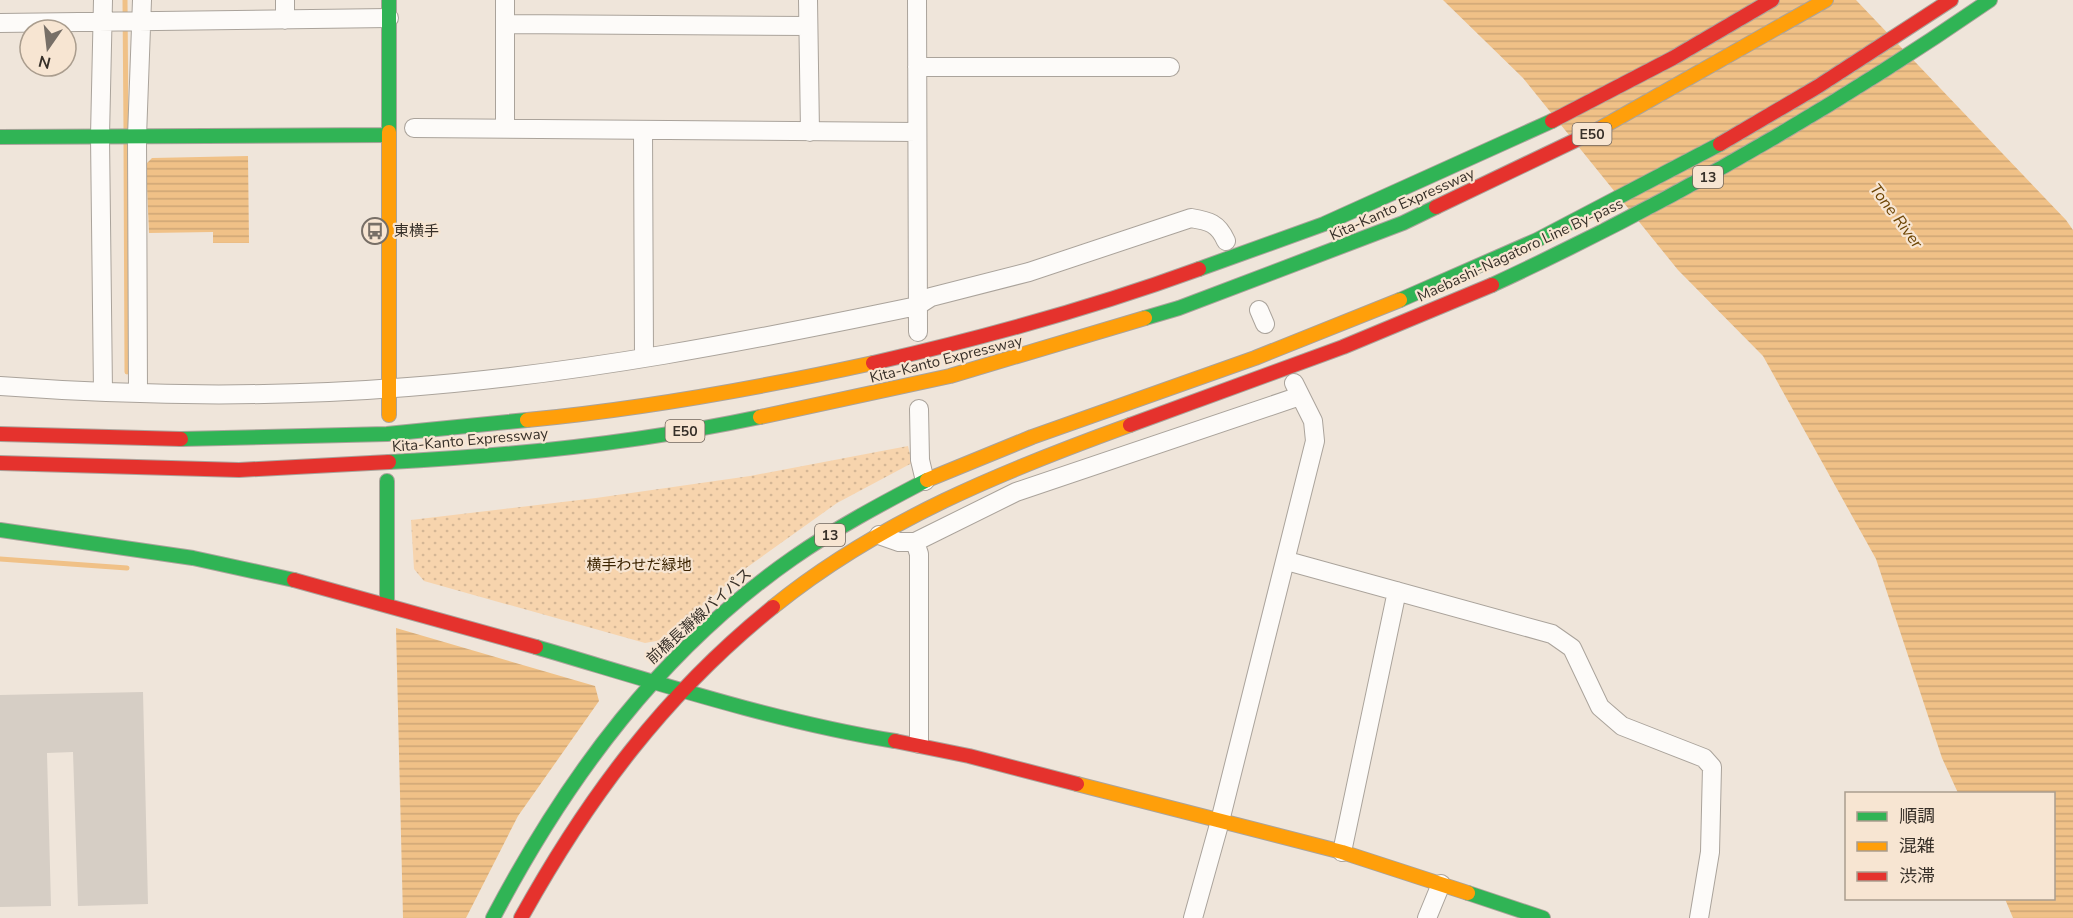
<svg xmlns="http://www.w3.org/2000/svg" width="2073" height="918" viewBox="0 0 2073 918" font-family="'Nunito Sans','Noto Sans JP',sans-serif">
  <defs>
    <pattern id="grass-dots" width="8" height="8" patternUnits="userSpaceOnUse" patternTransform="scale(1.5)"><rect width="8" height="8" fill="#f7d4ad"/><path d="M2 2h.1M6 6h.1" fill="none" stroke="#d4b695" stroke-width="1.8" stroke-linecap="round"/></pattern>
    <pattern id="water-rules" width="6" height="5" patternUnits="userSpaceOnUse" patternTransform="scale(1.5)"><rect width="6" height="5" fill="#f0c187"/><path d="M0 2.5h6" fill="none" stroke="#cea675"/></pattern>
  </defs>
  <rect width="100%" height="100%" fill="#efe5da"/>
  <path fill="url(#grass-dots)" d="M908,446L912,463L837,503L746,568L662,640L645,643L424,581L414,569L411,520L596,498L750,476Z"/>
  <path fill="url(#water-rules)" d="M1443,0H1856L2066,220L2073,230V918H2013L2005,899L2054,898V794L1958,793L1942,758L1876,559L1763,356L1678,270L1523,78Z
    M248,156L249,243H213V232L149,233L146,164L152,158Z
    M396,628L595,686L599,701L518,816L466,918H403Z"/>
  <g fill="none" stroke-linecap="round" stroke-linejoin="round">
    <path stroke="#f0c187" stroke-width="5" d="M125,0L126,131
      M126,143L127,372
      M0,559L127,568"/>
  </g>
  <path fill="#d6cec5" d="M143,692L148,904L78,906L73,752L47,753L51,906L0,907V695Z"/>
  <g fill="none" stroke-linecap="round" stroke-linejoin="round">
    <defs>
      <path id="street" d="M285,0V20
        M505,0V128
        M808,0L810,132
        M917,0L918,332
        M0,23L389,18
        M505,24L808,26
        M917,67H1170
        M414,128L917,132
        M643,130L644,358
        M1259,310L1265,324
        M0,386C136,396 273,398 408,387C580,374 749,341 917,306L931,297L1029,272L1191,218C1209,221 1218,223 1226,241
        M103,392L100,136L103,0
        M138,393L137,137L142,0
        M919,409L920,460L925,481
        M879,535L899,542H915L1016,492L1300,396
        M915,542L919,554V744
        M1287,561L1552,634L1572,648L1600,707L1622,726L1704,758L1712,767L1710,852L1699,918
        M1342,852L1397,591
        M1193,918L1220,821L1315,441L1313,421L1294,383
        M1427,918L1441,884"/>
      <path id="fast" d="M389,0V132
        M0,137L388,135
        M1199,269L1324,224L1552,121
        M1492,285C1667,204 1832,109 1990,0
        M1400,300L1537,240L1720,144
        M1145,318L1179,308L1403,223L1436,207
        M181,439L387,434L527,420
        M389,462C510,456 642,442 760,417
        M387,481V604
        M0,530L193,558L294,580
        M536,647C655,682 773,721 895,741
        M1468,893L1543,918
        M493,918C567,777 661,650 793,558C836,528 881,504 927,480"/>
      <path id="slow" d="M1599,129L1826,0
        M389,132V415
        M760,417L950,376L1145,318
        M527,420C643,409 759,388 873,363
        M927,480L1032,437L1255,358L1400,300
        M773,607C879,521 1003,471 1130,425
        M1077,784L1342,852L1468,893"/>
      <path id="jam" d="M1552,121L1673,58L1772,0
        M1720,144L1817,87L1951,0
        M1436,207L1599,129
        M873,363C983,338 1092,308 1199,269
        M1130,425L1343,347L1492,285
        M0,434L181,439
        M0,463L239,470L389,462
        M294,580L536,647
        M895,741L969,756L1077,784
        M521,918C588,797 665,694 773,607"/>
    </defs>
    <use href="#street" stroke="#aaa39b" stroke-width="20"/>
    <use href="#fast" stroke="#aaa39b" stroke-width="16"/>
    <use href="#slow" stroke="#aaa39b" stroke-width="16"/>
    <use href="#jam" stroke="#aaa39b" stroke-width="16"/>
    <use href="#street" stroke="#fdfbf9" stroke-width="18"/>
    <use href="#fast" stroke="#30b455" stroke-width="14"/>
    <use href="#slow" stroke="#ff9f0a" stroke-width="14"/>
    <use href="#jam" stroke="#e5322d" stroke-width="14"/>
  </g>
  <defs>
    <symbol id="bus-ring" viewBox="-11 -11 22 22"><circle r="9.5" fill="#f7e5d2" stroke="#776f67" stroke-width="1.5"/><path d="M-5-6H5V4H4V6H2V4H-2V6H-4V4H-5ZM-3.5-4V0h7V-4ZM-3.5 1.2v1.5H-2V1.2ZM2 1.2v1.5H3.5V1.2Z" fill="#776f67"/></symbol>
  </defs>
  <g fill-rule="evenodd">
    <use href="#bus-ring" x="360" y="216" width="30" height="30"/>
  </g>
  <g text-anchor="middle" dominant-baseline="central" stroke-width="4.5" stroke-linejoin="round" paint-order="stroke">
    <g fill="#f7e5d2" stroke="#71665c" stroke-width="1.5">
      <rect x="1572.5" y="123" width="39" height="22" rx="4.5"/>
      <rect x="1693" y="166" width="30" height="22" rx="4.5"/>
      <rect x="665.5" y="420" width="39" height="22" rx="4.5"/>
      <rect x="815" y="524" width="30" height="22" rx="4.5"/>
    </g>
    <g font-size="14" font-weight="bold" fill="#373029">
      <text x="1592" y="134">E50</text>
      <text x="1708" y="177">13</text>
      <text x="685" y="431">E50</text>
      <text x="830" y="535">13</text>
    </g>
    <g font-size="15" fill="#373029" stroke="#f7e5d2">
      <text transform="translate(1402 204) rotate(-24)">Kita-Kanto Expressway</text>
      <text transform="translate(1520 250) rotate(-25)">Maebashi-Nagatoro Line By-pass</text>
      <text transform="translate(946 359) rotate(-14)">Kita-Kanto Expressway</text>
      <text transform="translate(470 440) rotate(-5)">Kita-Kanto Expressway</text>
      <text transform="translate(699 616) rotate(-42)">前橋長瀞線バイパス</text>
    </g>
    <g font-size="15" fill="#373029" stroke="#f7e5d2" text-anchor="start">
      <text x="394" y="231">東横手</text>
    </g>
    <g font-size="15" fill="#3c2401" stroke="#f7e5d2">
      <text x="639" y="565">横手わせだ緑地</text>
    </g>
    <g font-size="16" font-style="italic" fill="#6d4504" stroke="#f7e5d2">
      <text transform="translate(1896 216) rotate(53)">Tone River</text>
    </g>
  </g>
  <rect x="1845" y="792" width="210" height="108" fill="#f7e5d2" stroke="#aa9d8e" stroke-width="1.5"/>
  <rect x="1857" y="812" width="30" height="9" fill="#30b455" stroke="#aa9d8e" stroke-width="1.5"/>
  <text x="1899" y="822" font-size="18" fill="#373029">順調</text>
  <rect x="1857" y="842" width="30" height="9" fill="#ff9f0a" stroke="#aa9d8e" stroke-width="1.5"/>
  <text x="1899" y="852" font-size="18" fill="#373029">混雑</text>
  <rect x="1857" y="872" width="30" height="9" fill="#e5322d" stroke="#aa9d8e" stroke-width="1.5"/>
  <text x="1899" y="882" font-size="18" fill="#373029">渋滞</text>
  <g transform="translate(48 48) rotate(194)"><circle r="28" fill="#f7e5d2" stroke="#aa9d8e" stroke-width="1.5"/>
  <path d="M0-4.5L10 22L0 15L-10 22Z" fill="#776f67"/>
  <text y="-9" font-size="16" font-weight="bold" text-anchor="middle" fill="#373029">N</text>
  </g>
</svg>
